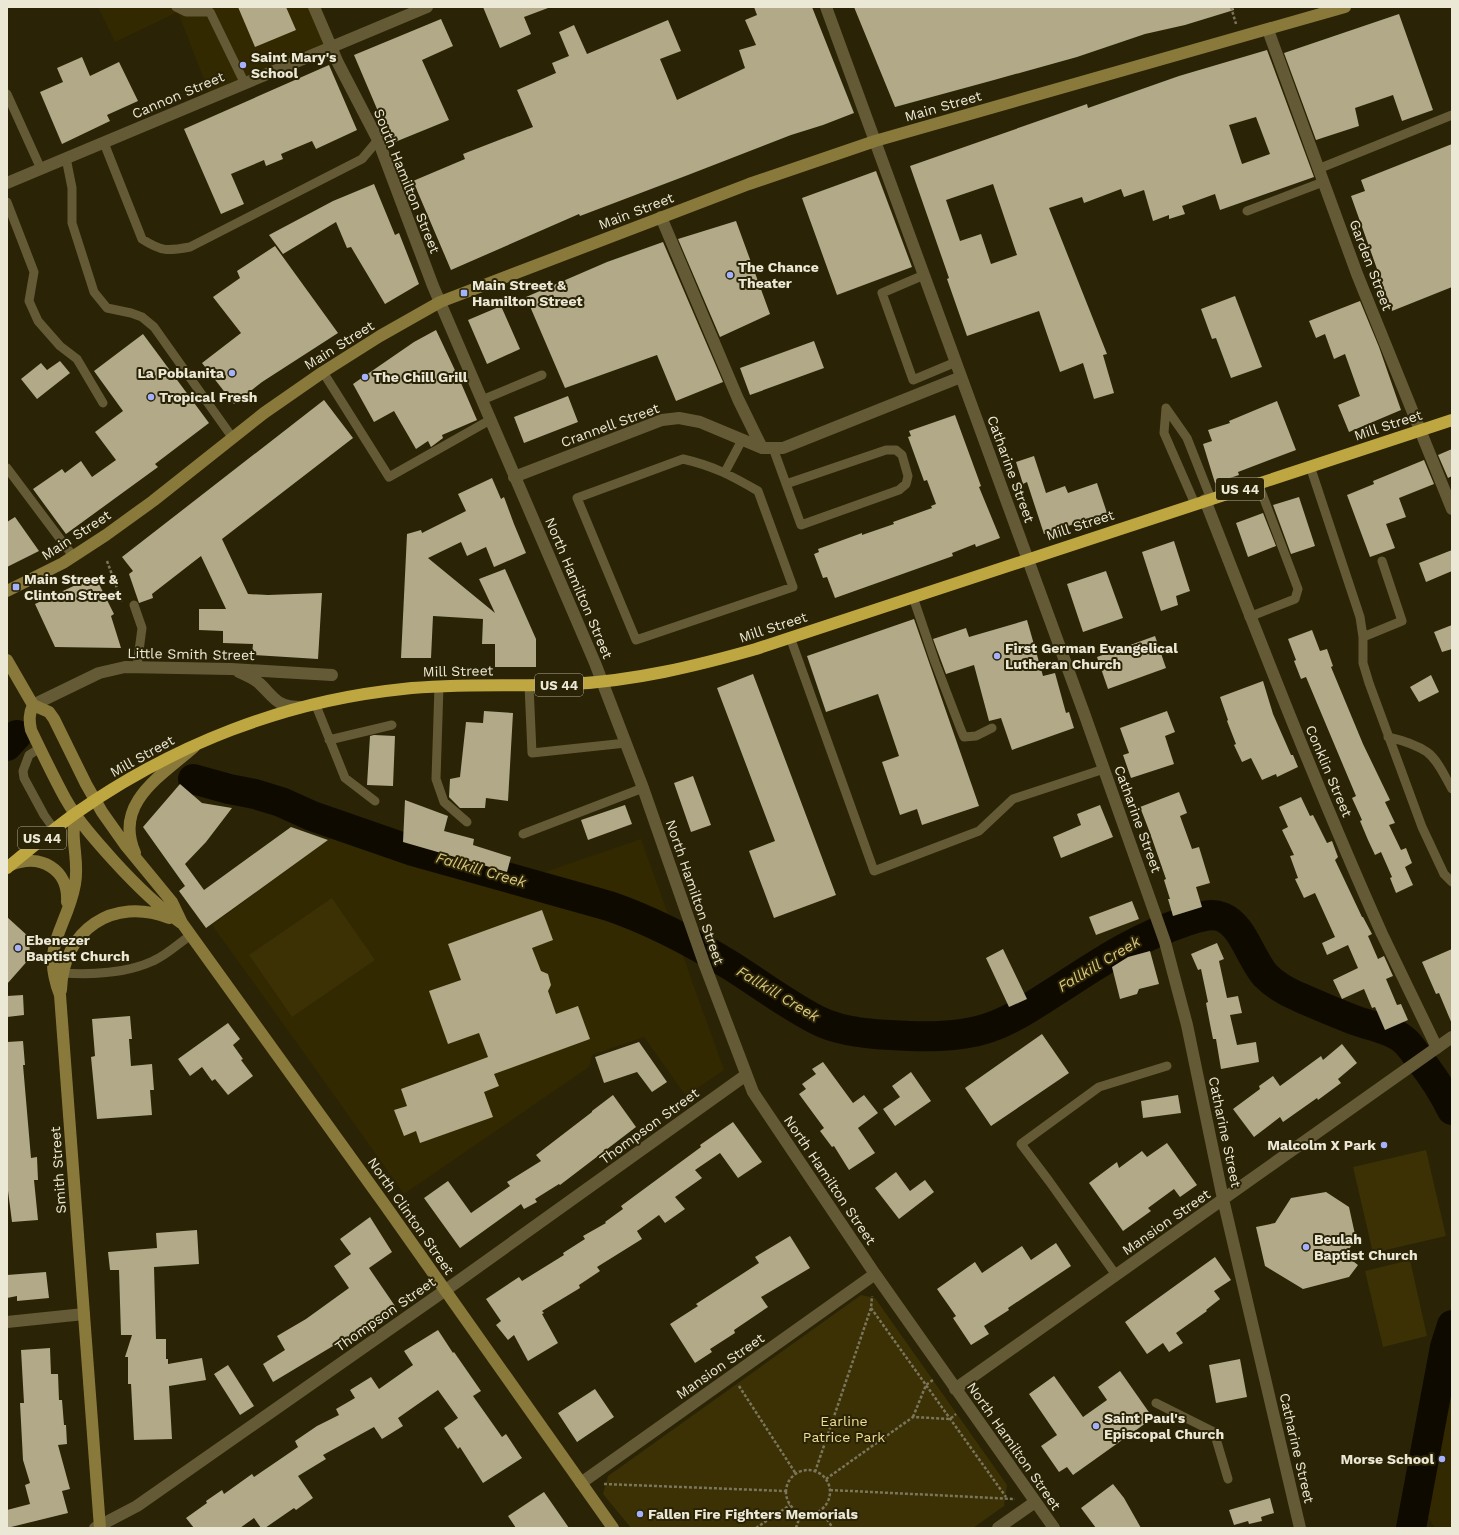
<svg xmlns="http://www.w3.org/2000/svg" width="1459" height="1535" viewBox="0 0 1459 1535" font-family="'Work Sans',sans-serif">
  <rect width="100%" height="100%" fill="#2a2305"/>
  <path fill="#322901" d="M98,7H314L332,47L211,98L178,12L115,42Z
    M335,835L518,887L530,877L641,839L724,1070L686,1096L644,1037L592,1055L589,1067L404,1194L302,1050L212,925Z
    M1452,1346V1528H1435L1423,1510Z"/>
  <path fill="#3b3104" d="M332,898L375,960L292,1017L249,955Z
    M1426,1150L1446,1236L1373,1253L1353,1167Z
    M1410,1260L1427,1336L1383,1347L1365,1271Z
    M861,1295L875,1298L1007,1485L1004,1506L973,1528H631L603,1494L608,1476Z"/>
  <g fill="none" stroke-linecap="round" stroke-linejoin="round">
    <path stroke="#0f0a00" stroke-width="30" d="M7,746L17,735
      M193,779L229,789L255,794L281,802L312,816L413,851L609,906C653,921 694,943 733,967C761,985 788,1005 817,1020C838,1031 866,1034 890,1035C922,1037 958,1038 988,1028C1015,1019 1038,1002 1062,987C1102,961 1138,937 1184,922C1196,918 1210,912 1222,917C1243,925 1251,960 1266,976C1275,985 1287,992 1299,997C1317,1005 1336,1013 1354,1020C1370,1026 1391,1029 1404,1040C1410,1045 1415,1053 1420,1060C1432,1075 1443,1092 1452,1110
      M1411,1528L1445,1347L1452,1325"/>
  </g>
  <path fill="#b1a987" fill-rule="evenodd" d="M238,7H286L296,30L255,47Z
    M483,7H548V8L524,17L531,34L500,48Z
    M754,7H812L854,113L823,125L791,135L688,175L580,216L579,214L451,270L413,181L465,159L463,154L533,127L517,90L556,73L552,63L569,56L559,32L574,25L587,54L668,20L681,51L660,59L677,100L745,68L739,50L756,45L745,20L757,15Z
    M854,7H1233L1234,10L1185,25L1145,34L1077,57L994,80L895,107Z
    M1399,14L1433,110L1402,121L1393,95L1355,108L1359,126L1316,140L1284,53Z
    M441,19L453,46L422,60L449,120L395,142L383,115L380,116L354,55Z
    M1267,50L1314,177L1220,210L1215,194L1182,206L1185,214L1169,219V215L1153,221L1144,190L1124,197L1121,189L1084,203L1082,197L1049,208L1107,354L1103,355L1114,393L1094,399L1083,363L1060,372L1039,311L967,336L947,279L949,278L910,166L1087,104L1088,108L1179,76ZM1256,117L1270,154L1242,164L1229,125ZM993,184L1017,255L991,264L981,234L960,241L946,200Z
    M82,57L90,76L119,62L138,101L107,115L110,121L62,144L40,92L63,82L57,68Z
    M329,65L357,130L316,149L312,141L281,154L283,159L266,166L264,160L231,174L244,204L221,214L184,129Z
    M1452,144V287L1392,311L1351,196L1365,191L1361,180Z
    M876,171L912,267L837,295L802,198Z
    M374,184L395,235L399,233L419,284L385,304L351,247L347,248L336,222L283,254L269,235L333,201Z
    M736,221L770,314L720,337L678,239Z
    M663,242L723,382L676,401L657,355L565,388L526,297L607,262Z
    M275,246L338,333L262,382L234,404L202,363L241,333L213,297L240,278L237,271Z
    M1235,296L1262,367L1231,378L1216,338L1212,339L1201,309Z
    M1360,301L1379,347L1401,410L1349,432L1338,405L1360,396L1345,354L1334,359L1325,334L1316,338L1309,321Z
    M501,306L520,349L487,364L468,320Z
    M436,330L461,383L477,420L442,435L443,438L431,447L428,441L416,449L394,411L374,422L353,384L414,342Z
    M143,334L209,423L155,464L158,467L66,534L33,489L62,469L65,473L81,461L92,477L116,460L95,432L123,411L94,371Z
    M814,341L824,368L750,395L740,368Z
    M60,361L70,373L37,399L21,379L41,363L47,370Z
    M568,396L578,422L524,443L514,417Z
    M324,400L353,438L222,539L248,594L268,595L322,593L318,659L252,655L253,644L223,643V631L199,630V609H226L201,556L152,594L153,598L139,603L129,574L133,571L122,557Z
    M1277,401L1296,450L1238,472L1239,475L1215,483L1203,444L1212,441L1208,430L1230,423L1229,421Z
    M955,415L981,486L979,487L1000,538L976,547L975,544L952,553L953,556L835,598L827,577L823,578L814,554L819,552L818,549L862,533V535L894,524L893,522L932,508L931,506L936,504L927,480L924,481L908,437L911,436L909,431Z
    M1452,449V476L1448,478L1438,455Z
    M1034,456L1046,493L1065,486L1068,493L1097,483L1107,513L1044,534L1027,482L1023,484L1016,462Z
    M1424,460L1434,484L1399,498L1406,517L1386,524L1395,548L1370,557L1347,495L1374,484L1373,481Z
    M492,478L501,499L504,497L514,524L526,553L494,567L486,547L467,556L461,542L428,558L495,613L479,579L505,569L536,639V667H495V644H482L483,619L433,616L431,658H401L407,534L421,530L422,533L466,511L458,494Z
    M1299,497L1315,546L1291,554L1273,505Z
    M1263,513L1276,546L1248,557L1236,523Z
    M15,517L39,551L7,567V522Z
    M1174,541L1190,591L1176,596L1178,605L1161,611L1142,552Z
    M1452,550V571L1426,582L1419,563Z
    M1106,571L1123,618L1083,632L1067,584Z
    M95,576L114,614L111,616L121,648L55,647L35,604Z
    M914,619L979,806L922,825L917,809L900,815L882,762L899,756L878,694L826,712L807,656Z
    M1027,620L1043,676L1055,673L1066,713L1069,712L1074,728L1012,750L1001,718L989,721L974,665L946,674L933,639L966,628L969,637Z
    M1452,625V649L1442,652L1434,632Z
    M1312,630L1320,651L1327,649L1333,666L1331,667L1363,744L1390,800L1385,802L1395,823L1389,825L1401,850L1406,848L1412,863L1405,867L1413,885L1396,893L1390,878L1392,877L1381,852L1375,855L1368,840L1360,821L1362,820L1352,798L1356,796L1306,677L1301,679L1294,661L1296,660L1288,639Z
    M1155,636L1166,668L1108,689L1097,657Z
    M753,674L836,895L774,918L749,851L775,841L717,688Z
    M1431,675L1439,692L1419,702L1410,687Z
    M1263,681L1273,714L1291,755H1293L1298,767L1277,777L1276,774L1262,780L1251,758L1242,762L1234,745L1236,744L1227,721L1228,720L1220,697Z
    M484,711L513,713L508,801L486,798L485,808H460L449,797L450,779L460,777L466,722L483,723Z
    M1167,711L1175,732L1165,736L1174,764L1131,778L1123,755L1129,753L1120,728Z
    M374,735L395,736L393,786L367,785L370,736Z
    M693,776L711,825L691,832L674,783Z
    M180,784L202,803L232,808L206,842L185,864L204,890L291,827L328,840L206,928L179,891L185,886L143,827Z
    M1179,792L1187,813L1180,816L1192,849L1199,847L1210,883L1196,887L1202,907L1173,916L1168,899H1170L1164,880L1166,879L1150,833L1140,807Z
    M1301,797L1310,816L1313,815L1327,843L1332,841L1338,857L1335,860L1362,917H1363L1372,934L1368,936L1378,959L1384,956L1393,976L1386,979L1397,1005L1401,1004L1408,1020L1385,1030L1375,1007L1372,1008L1364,989L1342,999L1333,980L1358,968L1348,945L1327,955L1322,943L1335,937L1315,893L1304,898L1295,879L1298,878L1290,856L1294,855L1282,830L1288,827L1279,807Z
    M405,800L448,816L444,831L474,839L473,845L511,857L507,872L403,842Z
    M625,805L632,824L588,840L581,820Z
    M1100,805L1113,837L1061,858L1053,837L1081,825L1077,814Z
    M1132,901L1139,919L1096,935L1089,917Z
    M542,910L553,940L532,948L541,971L548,974L551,985L548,991L556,1014L578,1006L590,1039L494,1074L499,1086L484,1092L493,1117L420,1143L416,1131L404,1136L394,1110L407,1106L401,1089L488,1057L479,1033L448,1044L429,991L461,980L448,944Z
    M7,917L29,937L30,958L7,984Z
    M1217,943L1224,959L1219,961L1227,998L1238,996L1242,1013L1230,1015L1237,1045L1256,1042L1259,1062L1221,1069L1216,1039H1213L1210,1024L1206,1003L1208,1002L1201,969L1198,970L1191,954Z
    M1003,949L1027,999L1009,1007L986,958Z
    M1452,949V1024L1439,993L1436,994L1422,962Z
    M1150,951L1159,984L1139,989L1137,994L1120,999L1112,967L1128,957Z
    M23,995L24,1015L7,1017V996Z
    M130,1016L132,1039H129L131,1066L152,1064L154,1090H150L152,1115L97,1119L91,1057L95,1056L92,1019Z
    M228,1023L240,1039L233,1045L243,1059L241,1060L253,1076L228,1095L215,1079L212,1081L202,1067L190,1076L178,1059Z
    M1042,1034L1069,1073L991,1126L965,1088Z
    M23,1041L25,1065H23L31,1158L37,1157L38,1180H34L38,1220L12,1222L7,1183V1042Z
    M639,1042L667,1082L652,1092L637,1072L604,1083L595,1057Z
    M1342,1044L1357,1063L1338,1079L1341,1083L1318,1100L1317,1098L1283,1122L1280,1117L1254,1137L1233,1109L1260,1089L1259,1086L1273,1076L1280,1086L1321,1056L1323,1060Z
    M823,1062L853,1103L864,1095L878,1113L858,1128L875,1153L849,1170L834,1146L832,1147L820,1131L824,1128L799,1094L806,1089L802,1084L816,1074L812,1069Z
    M911,1072L931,1101L895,1126L883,1109L900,1097L892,1086Z
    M613,1095L636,1127L560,1185L559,1184L535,1199L537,1202L524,1209L521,1204L460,1248L424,1198L448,1181L471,1213L510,1186L507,1182L541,1161L536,1155L592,1112V1111Z
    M1178,1095L1181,1113L1143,1118L1141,1101Z
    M733,1122L762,1162L738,1178L720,1153L695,1170L702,1178L675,1197L685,1209L665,1223L659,1215L637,1231L642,1239L597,1267L600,1271L579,1285L580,1288L542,1311L544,1313L542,1314L558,1343L528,1361L514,1335L508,1340L496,1325L501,1321L486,1299L519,1277L522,1281L564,1255L563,1253L585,1239L583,1236L606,1223L605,1222L623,1209L621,1206L701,1147L700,1145Z
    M1167,1143L1197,1185L1180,1197L1174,1189L1148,1208L1151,1211L1123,1231L1089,1183L1117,1162L1119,1168L1142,1151L1147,1157Z
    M896,1172L910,1191L925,1180L934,1192L899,1219L875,1188Z
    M1326,1192L1349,1207L1356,1239L1345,1255L1358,1265L1349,1277L1303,1289L1265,1266L1256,1227L1275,1223L1291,1198Z
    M370,1217L392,1252L369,1268L395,1306L348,1337L273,1382L263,1364L285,1350L277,1336L306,1319L349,1288L334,1266L351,1254L340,1239Z
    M197,1230L199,1264L154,1267L156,1339H166V1359H168V1364L202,1358L206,1380L169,1386L172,1439L134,1440L131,1384H128V1357H125L132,1335H121L119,1270H110L108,1252L157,1248L156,1233Z
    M790,1236L810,1268L761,1297L768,1307L734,1330L735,1333L710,1349L712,1352L695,1363L670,1324L698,1306L696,1304L759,1263L755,1257Z
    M1056,1243L1071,1266L1008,1308L1009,1310L984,1326L989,1334L971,1345L953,1318L956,1316L937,1289L975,1262L982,1273L1022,1246L1031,1260Z
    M1215,1257L1231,1280L1214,1291L1220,1299L1206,1310L1207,1311L1176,1333L1183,1343L1169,1352L1163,1343L1147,1354L1125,1322Z
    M46,1272L49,1298L17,1301V1296L7,1298V1275Z
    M438,1330L453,1353L454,1352L481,1391L473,1396L502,1437L506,1434L522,1458L483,1483L460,1447L458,1449L444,1428L458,1418L438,1390L398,1418L403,1426L382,1439L374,1427L323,1455L326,1459L298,1476L313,1498L296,1510L294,1508L265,1528H261L254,1518L240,1528H194L186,1518L207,1503L206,1501L222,1490L224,1494L252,1474L254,1477L298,1447L295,1441L317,1426L339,1415L336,1409L355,1398L350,1390L371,1377L379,1389L413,1365L404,1351Z
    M50,1348L51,1374H58L59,1400H62L64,1425H66L67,1444L58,1445L70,1489L62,1491L68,1513L7,1528V1510L30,1504L25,1485L30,1483L23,1460L20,1403H24L21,1350Z
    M1240,1359L1247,1397L1216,1403L1209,1365Z
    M228,1365L254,1406L240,1415L214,1374Z
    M1120,1371L1153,1418L1073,1475L1067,1467L1059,1472L1041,1446L1057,1435L1029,1394L1054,1376L1083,1417L1107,1400L1098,1387Z
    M595,1389L614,1417L577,1442L558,1413Z
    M1113,1484L1124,1498L1141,1528H1096L1081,1508Z
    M544,1492L569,1528H516L508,1516Z
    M1270,1498L1274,1513L1261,1517L1262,1521L1249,1524L1248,1521L1234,1525L1229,1510Z"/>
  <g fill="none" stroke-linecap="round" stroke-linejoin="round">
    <path stroke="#7b755c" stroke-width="2.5" stroke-dasharray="3 2" stroke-linecap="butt" d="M1231,7L1236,24
      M107,561L122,602
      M871,1308L1006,1497
      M739,1386L796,1474
      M913,1417L926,1385L933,1380
      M786 1492a22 22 0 1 1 44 0a22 22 0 1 1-44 0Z
      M815,1472L871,1308L872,1296
      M826,1479L913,1417L950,1419L956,1414
      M604,1484L785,1491
      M830,1490L1015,1499
      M821,1511L833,1528
      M756,1528L790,1505
      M796,1528L801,1513"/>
    <path stroke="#645b36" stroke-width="9" d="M176,7L186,12H210L245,84
      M7,94L41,169
      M104,143L142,239C162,252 168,251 190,247L362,159L378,140
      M66,158L72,188V223L94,292L107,308L131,313L142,317L154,327L232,437
      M1318,169L1452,115
      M7,202L34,272L29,301L38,321L60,346L77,359L103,403
      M1247,211L1323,182
      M924,275L882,293L913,380L956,362
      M323,372L389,477L490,420
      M482,400L542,375
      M773,448L801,525L899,490L906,484L908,476L902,455L896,450H886L786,484
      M683,459C714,466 732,476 758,491L793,587L636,640L577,498Z
      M1310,466L1360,617L1363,637V663L1369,683L1422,827L1444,874L1452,882
      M7,468L73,556
      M725,472L742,440
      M1195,504L1164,433L1166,408L1187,438L1211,499
      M913,597L935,662L961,730L964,737L976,736L992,728
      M134,605L142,628L137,666
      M1249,617L1295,599L1298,589L1258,483
      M790,637L874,871L979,831L1013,799L1104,769
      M1363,637L1402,621L1382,561
      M529,685L532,753L626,743
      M439,686L436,779L444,802L467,822
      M315,703L345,778L375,801
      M1388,737C1401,740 1415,744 1427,752C1438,760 1445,777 1452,789
      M329,740L392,725
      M40,748L29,755L23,771L24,778L44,815L54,829
      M523,834L643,788
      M62,973C91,975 127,973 153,961C167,955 179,943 191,935
      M1116,1275L1049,1181L1021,1144L1099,1087L1167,1066
      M1156,1403L1214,1432L1228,1479"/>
    <path stroke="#645b36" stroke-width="12" d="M314,7L338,63L378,140L433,286L595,663L643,788L704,963L753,1092L875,1274L1054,1528
      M826,7L1084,713L1165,942L1187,1025L1223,1199L1300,1528
      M1268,30L1357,274L1452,509
      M7,183L427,7
      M661,217L738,399L762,448
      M514,477L662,420L679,418L700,422L762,448H783L961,377
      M1205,500C1262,646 1318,791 1382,934C1400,972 1419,1010 1437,1048
      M239,672C246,675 253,678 259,683C275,698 276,707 301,707
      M33,705L99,673L125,667L231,669L332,675
      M7,1322L84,1314
      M955,1389L1452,1037
      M581,1483L875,1274
      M95,1528L137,1506L457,1282L746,1075
      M998,1528L1035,1502"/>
    <path stroke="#897a3c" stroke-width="12" d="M7,591L63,563L106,535L153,501L264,413L323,372L380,336L440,302L749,184L875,141L1345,7
      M7,660L33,705L49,712L54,719L86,784L102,812L126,846L172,902L182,923L385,1205L613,1528
      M33,705C29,714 29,720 31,730C42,753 53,776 65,798C78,821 96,841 114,861C135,884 156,905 181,923
      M75,814C74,823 73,832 74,841C75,856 78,869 75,884C67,929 40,944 60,995L100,1528
      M135,853C113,803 161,776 194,747
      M11,865C40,853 69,869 67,902
      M61,990C63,930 113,896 169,918"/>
    <path stroke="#bea740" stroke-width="12" d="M7,868C30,849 52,830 76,813C173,745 284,701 403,689C459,683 515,687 571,684C634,681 696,666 756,649L1452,420"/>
  </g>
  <g fill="#a4b1fc" stroke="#2a2305" stroke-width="1.5">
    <circle cx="243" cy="65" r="4"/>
    <circle cx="730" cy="275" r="4"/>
    <rect x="460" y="289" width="8" height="8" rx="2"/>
    <circle cx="232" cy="373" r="4"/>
    <circle cx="365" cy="377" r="4"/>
    <circle cx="151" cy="397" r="4"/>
    <rect x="12" y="583" width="8" height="8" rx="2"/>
    <circle cx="997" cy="656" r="4"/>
    <circle cx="18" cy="948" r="4"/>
    <circle cx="1384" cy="1145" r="4"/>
    <circle cx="1306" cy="1247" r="4"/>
    <circle cx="1096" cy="1426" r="4"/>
    <circle cx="1442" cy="1459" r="4"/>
    <circle cx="640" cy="1514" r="4"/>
  </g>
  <g text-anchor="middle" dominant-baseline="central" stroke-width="4" stroke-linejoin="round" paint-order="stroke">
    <g fill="#2a2305" stroke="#b2ad97" stroke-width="1">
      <rect x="1216" y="478" width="48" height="22" rx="3"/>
      <rect x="535" y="674" width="48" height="22" rx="3"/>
      <rect x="18" y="827" width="48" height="22" rx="3"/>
    </g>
    <g font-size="13" font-weight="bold" fill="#ece8d6">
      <text x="1240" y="489">US 44</text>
      <text x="559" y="685">US 44</text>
      <text x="42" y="838">US 44</text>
    </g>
    <g font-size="14" font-weight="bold" fill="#ece8d6" stroke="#2a2305" text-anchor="start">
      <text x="251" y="57">Saint Mary's<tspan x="251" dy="16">School</tspan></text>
      <text x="738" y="267">The Chance<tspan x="738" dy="16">Theater</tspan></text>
      <text x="472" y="285">Main Street &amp;<tspan x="472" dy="16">Hamilton Street</tspan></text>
      <text x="224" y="373" text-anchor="end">La Poblanita</text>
      <text x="373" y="377">The Chill Grill</text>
      <text x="159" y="397">Tropical Fresh</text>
      <text x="24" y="579">Main Street &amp;<tspan x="24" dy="16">Clinton Street</tspan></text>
      <text x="1005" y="648">First German Evangelical<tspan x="1005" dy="16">Lutheran Church</tspan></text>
      <text x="26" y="940">Ebenezer<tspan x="26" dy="16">Baptist Church</tspan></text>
      <text x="1376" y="1145" text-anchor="end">Malcolm X Park</text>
      <text x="1314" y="1239">Beulah<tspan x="1314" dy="16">Baptist Church</tspan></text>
      <text x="1104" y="1418">Saint Paul's<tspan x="1104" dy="16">Episcopal Church</tspan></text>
      <text x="1434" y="1459" text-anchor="end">Morse School</text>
      <text x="648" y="1514">Fallen Fire Fighters Memorials</text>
    </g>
    <g font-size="14" fill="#ece8d6" stroke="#2a2305">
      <text transform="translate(178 95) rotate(-23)">Cannon Street</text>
      <text transform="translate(943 106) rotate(-16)">Main Street</text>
      <text transform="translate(407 181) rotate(68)">South Hamilton Street</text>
      <text transform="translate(636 211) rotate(-21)">Main Street</text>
      <text transform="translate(1371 265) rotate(69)">Garden Street</text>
      <text transform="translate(339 345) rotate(-32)">Main Street</text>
      <text transform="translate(610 425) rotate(-20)">Crannell Street</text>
      <text transform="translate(1388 425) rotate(-18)">Mill Street</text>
      <text transform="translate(1011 469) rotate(70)">Catharine Street</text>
      <text transform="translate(1080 525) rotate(-18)">Mill Street</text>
      <text transform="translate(76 535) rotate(-33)">Main Street</text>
      <text transform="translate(579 588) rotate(67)">North Hamilton Street</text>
      <text transform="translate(773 627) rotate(-18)">Mill Street</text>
      <text transform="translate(191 654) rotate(1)">Little Smith Street</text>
      <text transform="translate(458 671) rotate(-1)">Mill Street</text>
      <text transform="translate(142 756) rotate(-29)">Mill Street</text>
      <text transform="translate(1329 771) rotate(67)">Conklin Street</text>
      <text transform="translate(1138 819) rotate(70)">Catharine Street</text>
      <text transform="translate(695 892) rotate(71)">North Hamilton Street</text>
      <text transform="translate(649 1126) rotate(-36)">Thompson Street</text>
      <text transform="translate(1225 1132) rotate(78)">Catharine Street</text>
      <text transform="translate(58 1170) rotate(-94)">Smith Street</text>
      <text transform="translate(830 1180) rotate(56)">North Hamilton Street</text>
      <text transform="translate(411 1216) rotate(55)">North Clinton Street</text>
      <text transform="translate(1166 1222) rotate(-35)">Mansion Street</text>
      <text transform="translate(385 1314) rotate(-35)">Thompson Street</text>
      <text transform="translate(720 1366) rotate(-35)">Mansion Street</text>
      <text transform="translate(1014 1446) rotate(55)">North Hamilton Street</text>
      <text transform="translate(1297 1448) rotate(77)">Catharine Street</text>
    </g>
    <g font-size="14" fill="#efde95" stroke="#2a2305">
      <text x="844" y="1421">Earline<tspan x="844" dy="16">Patrice Park</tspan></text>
    </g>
    <g font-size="15" font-style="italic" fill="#d8c77f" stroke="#2a2305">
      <text transform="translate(481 870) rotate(16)">Fallkill Creek</text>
      <text transform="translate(1099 964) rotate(-31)">Fallkill Creek</text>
      <text transform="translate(778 994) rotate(31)">Fallkill Creek</text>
    </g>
  </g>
  <rect width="1459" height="1535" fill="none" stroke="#ece8d6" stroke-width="16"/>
</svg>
